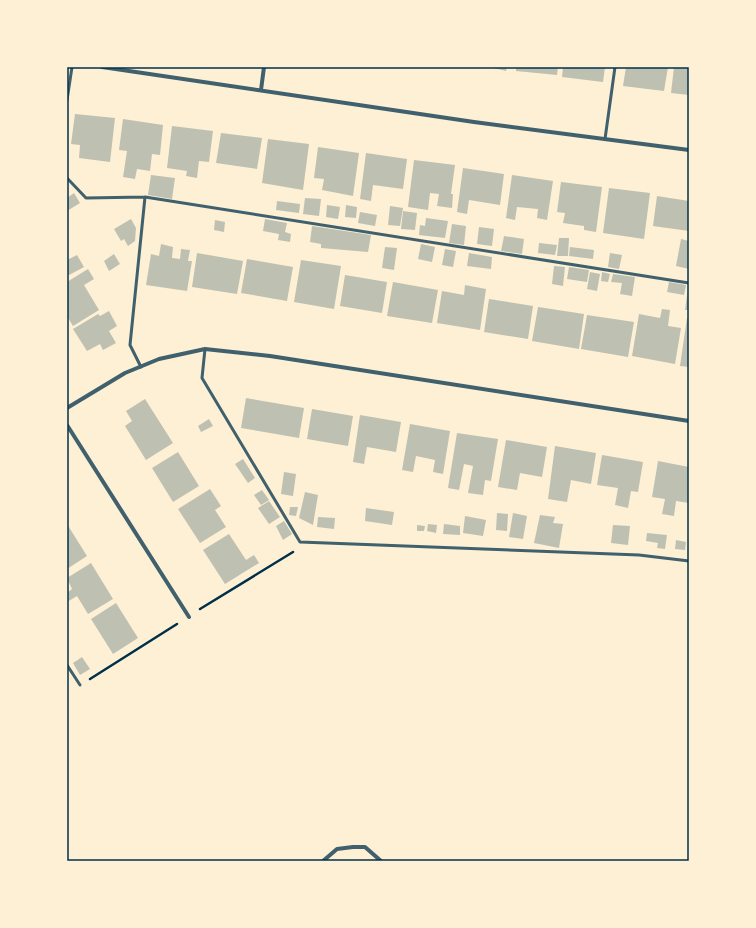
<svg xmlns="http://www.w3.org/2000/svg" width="756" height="928" viewBox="0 0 756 928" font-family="Cabin,sans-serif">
  <rect width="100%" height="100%" fill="#fdf0d5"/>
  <path fill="#bec0b2" d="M489,67H507L506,71Z
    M516,67H558L557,75L516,71Z
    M563,67H605L603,82L562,77Z
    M626,67H668L664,91L623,86Z
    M674,67H689V95L671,93Z
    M75,114L115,118L110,162L79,158L80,145L71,144Z
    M123,119L163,125L160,155L152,154L150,171L137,169L135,179L123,177L127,151L119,150Z
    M172,126L213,131L209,162L199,161L197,178L186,176L187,171L167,168Z
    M221,133L262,138L257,169L216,163Z
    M268,139L309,144L303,190L262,183Z
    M318,147L359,153L353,196L322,190L324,179L314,178Z
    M366,153L407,159L403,189L373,185L371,201L360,199Z
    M414,160L455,165L451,194H453L452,208L437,206L439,194L430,193L428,210L408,207Z
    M463,168L504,174L500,205L469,200L467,214L457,212Z
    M151,175L175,178L172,199L148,195Z
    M512,175L553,181L547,220L537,218L538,209L517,207L515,220L506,218Z
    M561,182L602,187L596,232L584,230V226L563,223L565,213L557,212Z
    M609,188L650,193L644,239L603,233Z
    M74,193L80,203L67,211V198Z
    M657,196L689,201V231L653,226Z
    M305,198L321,199L319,216L303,214Z
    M277,201L300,204L299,213L276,210Z
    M327,205L340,207L338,219L326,217Z
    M346,205L357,207L356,218L345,217Z
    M390,206L403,208L400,226L388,225Z
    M403,211L417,213L415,230L401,229Z
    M360,212L377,215L375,226L358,223Z
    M426,218L448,221L445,238L419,235L420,225L425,226Z
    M131,219L136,228L135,241L128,246L124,239L121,241L114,229Z
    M265,219L287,223L285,232L291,234L290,242L278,240L279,234L263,231Z
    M215,220L225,222L224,232L214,230Z
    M452,224L466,226L464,245L449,243Z
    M312,226L371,235L368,252L321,248V244L310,242Z
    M479,227L494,229L492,246L477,244Z
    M504,236L524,239L522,254L501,251Z
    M559,238H569L568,256H557Z
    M681,239L689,241V269L676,266Z
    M539,243L557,245L555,255L538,253Z
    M161,244L173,247L172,258L180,259L181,249L190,250L188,261H192L187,291L146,285L151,254L159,256Z
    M421,244L435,247L432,262L418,259Z
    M385,247L397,248L394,270L382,268Z
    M570,247L594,250L593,259L569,256Z
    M445,249L456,251L453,267L442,265Z
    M197,253L243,261L237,294L192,287Z
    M469,253L492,257L491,269L467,266Z
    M610,253L622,255L619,269L608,267Z
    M114,254L120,264L109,271L104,261Z
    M77,255L84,267L69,275L67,273V260Z
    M247,259L293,267L287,301L241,293Z
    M301,260L341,266L334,309L294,302Z
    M554,266L565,267L563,286L552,284Z
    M569,267L589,270L587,282L567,279Z
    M88,269L94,279L84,285L99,310L73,326L67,316V282Z
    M590,272L600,274L597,291L587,289Z
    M602,272L610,274L608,282L601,281Z
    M613,274L635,277L632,296L620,294L622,283L611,282Z
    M345,275L387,282L382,313L340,306Z
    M393,282L438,290L432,323L387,316Z
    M669,282L686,285L684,295L667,292Z
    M465,285L486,289L480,330L437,323L442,291L464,295Z
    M688,288H689V310H685Z
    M489,299L533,306L528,339L484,332Z
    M538,307L584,314L579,349L532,341Z
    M662,309L670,310L668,326L681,328L675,364L632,356L639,314L660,318Z
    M109,311L117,326L109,331L116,343L103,350L100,344L87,351L73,329L98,314L100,316Z
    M587,315L634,322L628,357L581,349Z
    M687,318H689V367L680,366Z
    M246,398L304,408L299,438L241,428Z
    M145,399L173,443L146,460L125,426L132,421L126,411Z
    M312,409L353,416L348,446L307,439Z
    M360,415L401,422L396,452L367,447L364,464L353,462Z
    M209,419L213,426L201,432L198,426Z
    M410,424L450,431L443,474L433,472L435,460L416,456L413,472L402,470Z
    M457,433L498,439L491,481L485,480L483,495L468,493L473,466L464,464L459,490L448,488Z
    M506,440L547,447L542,477L520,473L517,490L498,487Z
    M555,446L596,453L591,484L571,480L567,502L548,499Z
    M178,452L199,486L173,502L152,468Z
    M602,455L643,462L638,492L631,491L628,508L615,505L618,488L597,485Z
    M243,459L255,478L248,483L235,464Z
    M658,461L689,467V503L676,501L674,516L662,514L665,499L652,497Z
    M284,472L296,474L293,496L281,494Z
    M210,489L221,506L215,510L226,527L200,543L178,509Z
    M262,490L269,500L261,505L254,495Z
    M305,492L318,495L313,525L299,518Z
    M269,501L280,517L269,524L258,508Z
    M290,507H298L296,516L289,515Z
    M366,508L394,512L392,525L365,521Z
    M497,513L508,514L507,531L496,530Z
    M513,513L527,516L523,539L509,537Z
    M540,515L555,517L553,523L563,524L559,548L534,543Z
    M465,516L486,520L483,536L463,533Z
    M318,517L335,518L334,529L317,527Z
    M284,521L292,534L283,540L276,526Z
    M67,524L87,556L67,569Z
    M428,524L437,525L436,533L427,531Z
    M444,524L460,526V535L443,534Z
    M417,525L425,526L424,531H417Z
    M613,525L630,526L628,545L611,543Z
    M647,533L667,535L665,549L657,548L658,543L646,541Z
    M229,534L246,560L254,555L259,563L225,584L203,550Z
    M676,540L686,542L685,550L675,549Z
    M91,563L113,599L88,614L77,596L67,602V593L72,589L67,578Z
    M116,603L138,638L113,654L91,619Z
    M82,657L90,669L80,675L73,663Z"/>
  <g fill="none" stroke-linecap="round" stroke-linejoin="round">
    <path stroke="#003049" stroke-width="2.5" d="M200,609L293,552
      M90,679L177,624"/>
    <path stroke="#3f606c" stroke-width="3" d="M67,100L72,67
      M605,139L615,67
      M67,178L86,198L145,197L689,283
      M205,349L202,378L300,542L639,555L689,561
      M141,367L130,345L145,197
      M67,665L80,685"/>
    <path stroke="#3f606c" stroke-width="4" d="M102,67L474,122L689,150
      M261,90L264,67
      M67,408L125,373L159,359L205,349L270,356L689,421
      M67,425L189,617
      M323,861L337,849L353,847H365L381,861"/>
  </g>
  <rect width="756" height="928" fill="none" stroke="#fdf0d5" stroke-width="136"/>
  <rect x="68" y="68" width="620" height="792" fill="none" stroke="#003049" stroke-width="1.5"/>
</svg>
